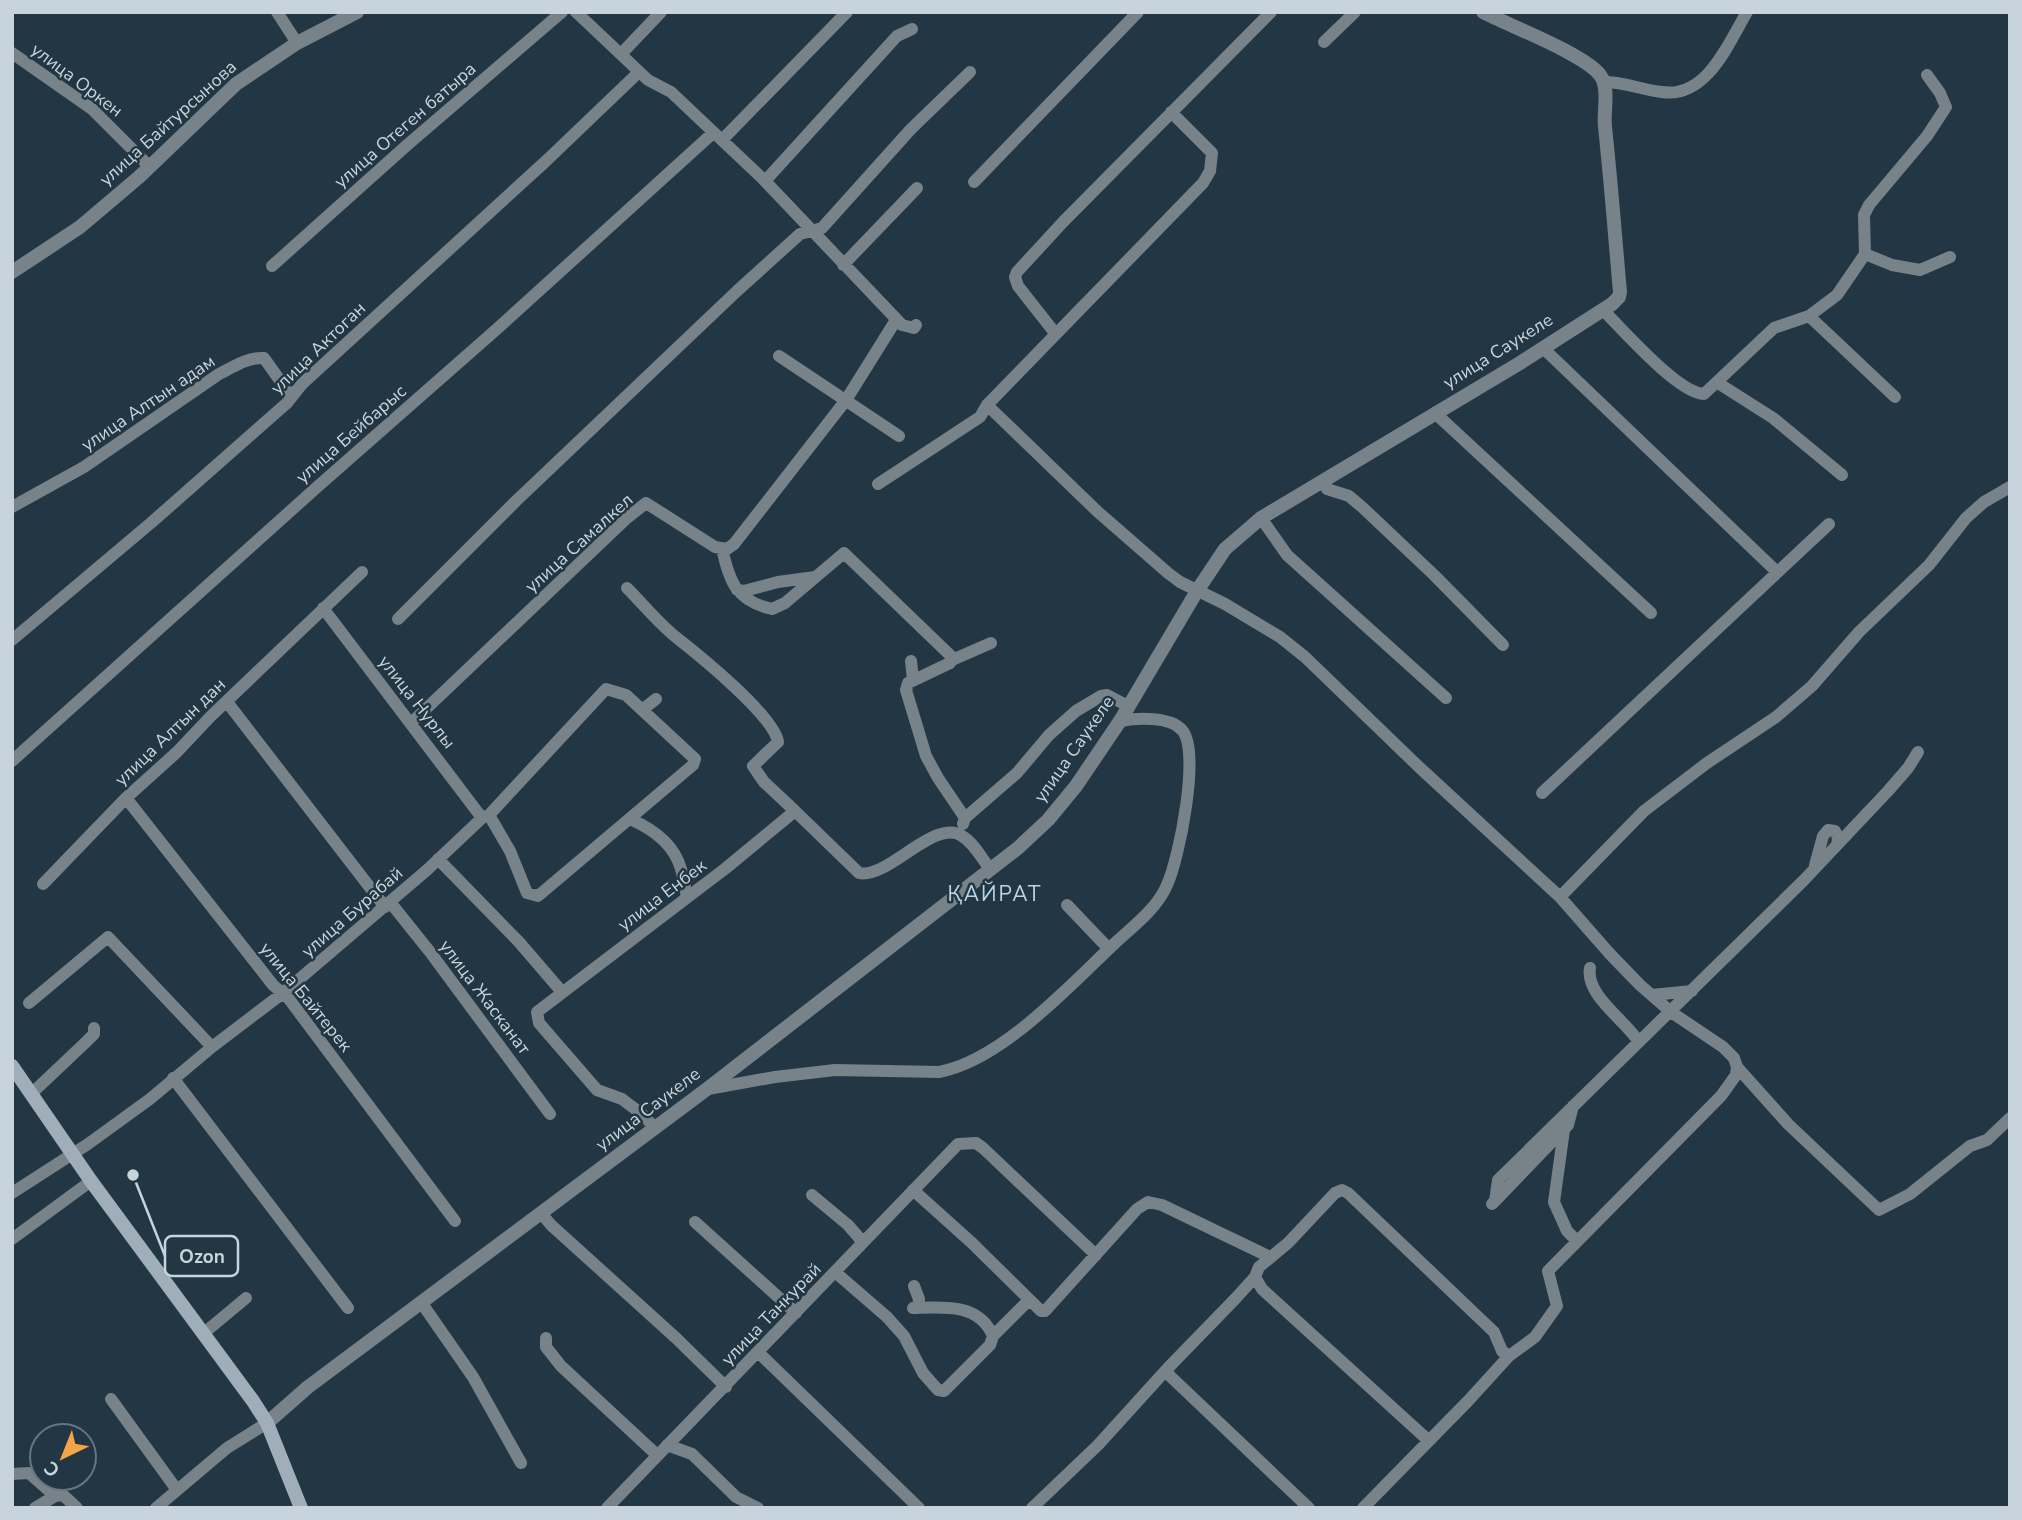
<svg xmlns="http://www.w3.org/2000/svg" width="2022" height="1520" viewBox="0 0 2022 1520" font-family="'Nunito Sans',sans-serif">
  <rect width="100%" height="100%" fill="#233644"/>
  <g fill="none" stroke-linecap="round" stroke-linejoin="round">
    <path stroke="#788289" stroke-width="12" d="M277,12L297,43
      M576,12L648,80L671,92L763,179L902,325L914,328L916,325
      M1324,42L1355,12
      M12,53L92,109L149,166
      M621,54L661,12
      M1604,82C1625,82 1642,90 1662,92C1707,99 1729,42 1747,12
      M722,140L847,12
      M765,181L897,36L912,29
      M974,182L1138,12
      M1865,254L1892,265L1920,270L1950,257
      M843,265L917,188
      M272,266L406,146L562,12
      M1603,310C1623,330 1678,393 1704,394L1774,328L1809,316L1837,295L1865,254L1864,215L1869,205L1927,136L1946,107L1940,93L1927,75
      M1809,316L1895,397
      M1055,333L1018,286L1015,277L1017,272L1063,222L1271,12
      M1543,348L1777,572
      M779,356L899,436
      M1718,383L1773,418L1842,475
      M987,405L1098,512L1168,573L1180,582L1225,604L1280,637L1305,657L1419,767L1560,897L1610,954L1640,985L1671,1012L1723,1047L1734,1058L1737,1067L1788,1124L1879,1210L1910,1194L1970,1146L1987,1140L2010,1118
      M1435,413L1651,613
      M1323,482L1327,489L1349,496L1362,507L1434,575L1503,645
      M878,484L980,417L987,405L1203,183L1210,171L1212,153L1171,112
      M12,507L84,467L219,374C233,367 248,357 264,358L291,396
      M1261,518L1287,555L1446,698
      M722,548C729,581 736,601 772,609L785,603L844,553L952,657L950,663L908,683L906,690L926,756L938,778L965,818
      M627,588C644,605 659,624 677,638C700,656 774,716 778,742L753,766L764,782L795,811
      M737,590L744,591L778,582L815,577
      M323,608L482,818
      M398,619L516,501L737,291L800,234L822,228L911,129L970,72
      M12,640L152,522L287,403L302,384L546,161L639,72
      M952,660L991,643
      M911,661L913,680
      M227,702L385,907
      M642,710L656,699
      M411,723L627,518L646,503L715,547L727,549L734,544L846,400L896,320
      M12,761L316,488L498,328L713,133
      M1542,793L1829,524
      M126,798L273,985L289,999L455,1221
      M630,819C653,829 674,844 681,869C684,878 684,887 687,896
      M963,824L965,818L1017,773L1049,735L1076,711L1101,696L1107,695L1128,706
      M438,859L519,942L562,992
      M1815,865L1823,836L1828,830L1835,831L1838,838L1837,845
      M43,884L126,798L177,752L211,716L362,572
      M1560,897L1644,811L1707,763L1776,717L1812,686L1859,632L1929,565L1966,518L1984,502L2010,487
      M390,902L430,952L550,1114
      M1067,905L1109,949
      M1590,968C1585,995 1625,1020 1639,1042
      M1652,995L1692,991
      M29,1003L108,937L212,1047
      M173,1078L348,1308
      M708,1089L775,1077L835,1070L939,1072C1001,1061 1069,986 1114,944C1132,927 1157,909 1167,885C1179,859 1201,751 1182,730C1170,716 1137,718 1120,721
      M31,1094L86,1042L94,1034V1028
      M655,1128L643,1115L622,1099L597,1090L539,1023L537,1012L726,868L795,811L859,873C887,880 935,817 962,836C974,843 982,859 990,869
      M1564,1130L1554,1202L1567,1231L1577,1241
      M913,1190L972,1243L1041,1311H1045L1137,1209L1148,1202L1162,1205L1270,1257
      M12,1193L88,1144L150,1099L212,1047L283,993L427,870L482,818L489,815L606,689L626,695L695,759L693,765L538,896L527,893L510,851L489,815
      M812,1195L848,1225L861,1240L860,1246
      M1495,1201L1568,1125L1573,1106
      M1492,1204L1495,1201L1498,1180L1804,880L1888,791L1908,768L1918,752
      M541,1213L551,1225L676,1338L726,1387
      M695,1222L796,1313
      M12,1239L91,1181
      M835,1272L887,1317L904,1336L923,1373L938,1390L944,1391L990,1345L993,1336L1028,1301
      M1255,1277L1262,1289L1428,1440
      M914,1286L919,1299L918,1308
      M421,1302L473,1377L521,1463
      M913,1308C944,1307 979,1303 993,1336
      M204,1333L246,1298
      M546,1338V1347L561,1366L657,1455
      M759,1353L919,1508
      M111,1399L177,1490
      M667,1445L692,1454L736,1497L758,1508
      M12,1474L29,1473L55,1496
      M35,1508L55,1496L63,1495L77,1508
      M156,1508L227,1448L267,1423
      M607,1508L958,1144L976,1143L983,1148L1096,1255
      M1032,1508L1098,1445L1167,1369
      M1309,1508L1170,1376L1167,1369L1235,1299L1255,1277L1259,1267L1288,1243L1335,1193L1342,1190L1348,1193L1494,1332L1502,1351L1509,1356
      M1363,1508L1468,1401L1509,1356L1535,1337L1557,1306L1548,1271L1721,1096L1736,1075L1737,1067"/>
    <path stroke="#788289" stroke-width="14" d="M12,272L80,227L139,177L236,84L297,43L357,12
      M267,1423L308,1387L707,1089L1018,848L1048,820L1076,786L1120,721L1197,591L1225,549L1261,518L1520,363L1612,304L1619,297L1620,292C1615,237 1611,182 1605,127C1603,112 1610,88 1600,75C1584,54 1510,26 1483,12"/>
    <path stroke="#9faeb9" stroke-width="14" d="M12,1066L91,1181L253,1401L267,1423L301,1508"/>
  </g>
  <g text-anchor="middle" dominant-baseline="central" stroke-width="5" stroke-linejoin="round" paint-order="stroke">
    <g font-size="18" fill="#c8d4dc" stroke="#233644">
      <text transform="translate(77 80) rotate(37)">улица Оркен</text>
      <text transform="translate(168 123) rotate(-42)">улица Байтурсынова</text>
      <text transform="translate(405 125) rotate(-41)">улица Отеген батыра</text>
      <text transform="translate(318 348) rotate(-44)">улица Актоган</text>
      <text transform="translate(1498 351) rotate(-32)">улица Саукеле</text>
      <text transform="translate(148 403) rotate(-34)">улица Алтын адам</text>
      <text transform="translate(351 434) rotate(-41)">улица Бейбарыс</text>
      <text transform="translate(579 543) rotate(-42)">улица Самалкел</text>
      <text transform="translate(417 702) rotate(52)">улица Нурлы</text>
      <text transform="translate(170 732) rotate(-44)">улица Алтын дан</text>
      <text transform="translate(1074 749) rotate(-55)">улица Саукеле</text>
      <text transform="translate(662 895) rotate(-37)">улица Енбек</text>
      <text transform="translate(352 912) rotate(-41)">улица Бурабай</text>
      <text transform="translate(306 997) rotate(51)">улица Байтерек</text>
      <text transform="translate(485 997) rotate(53)">улица Жасканат</text>
      <text transform="translate(648 1109) rotate(-37)">улица Саукеле</text>
      <text transform="translate(771 1314) rotate(-46)">улица Танкурай</text>
    </g>
    <g font-size="21" letter-spacing="2" fill="#bcd3e4" stroke="#233644">
      <text x="995" y="894">ҚАЙРАТ</text>
    </g>
  </g>
  <path fill="none" stroke="#c8d4dc" stroke-width="2.5" d="M133 1175L165 1256"/>
  <circle fill="#c8d4dc" stroke="#233644" stroke-width="2.5" cx="133" cy="1175" r="7"/>
  <rect fill="#233644" stroke="#c8d4dc" stroke-width="2.5" x="165" y="1236" width="73" height="40" rx="7"/>
  <g font-size="19" text-anchor="middle" font-weight="bold" fill="#c8d4dc">
    <text x="202" y="1263">Ozon</text>
  </g>
  <rect width="2022" height="1520" fill="none" stroke="#c8d4dc" stroke-width="28"/>
  <g transform="translate(63 1457) rotate(223)"><circle r="33" fill="#233644" stroke="#657581" stroke-width="2"/>
  <path d="M0-5L12 26L0 18L-12 26Z" fill="#f6a247"/>
  <text y="-10" font-size="19" font-weight="bold" text-anchor="middle" fill="#c8d4dc">С</text>
  </g>
</svg>
